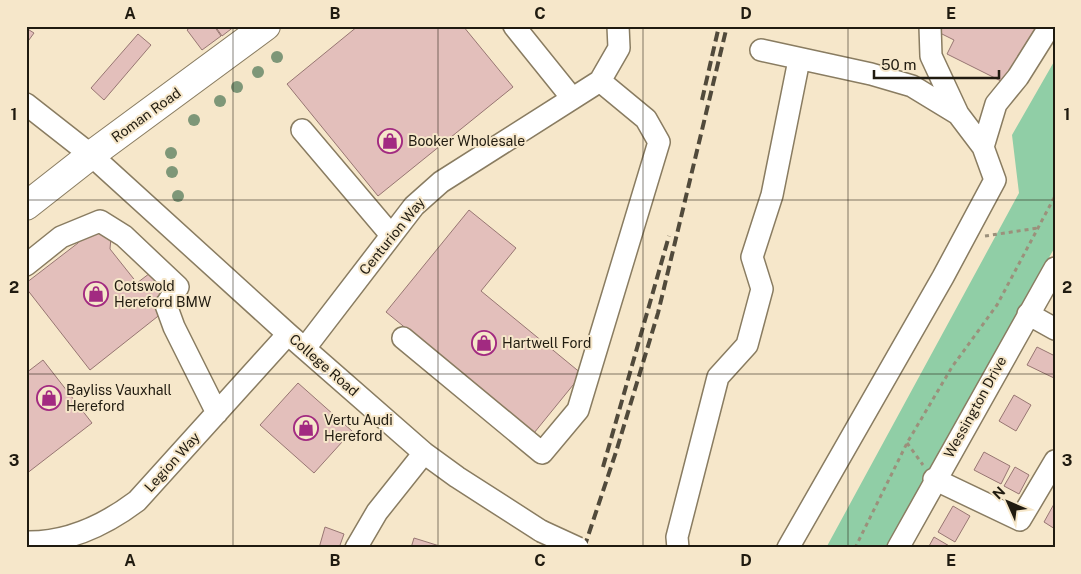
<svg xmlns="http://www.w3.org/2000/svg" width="1081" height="574" viewBox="0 0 1081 574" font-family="'Public Sans',sans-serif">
  <rect width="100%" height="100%" fill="#f6e7ca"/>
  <path fill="#90cea6" d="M1055,60V247L885,548H826L1019,193L1012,135Z"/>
  <path fill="#e3bfbb" stroke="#977672" d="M192,26H214L221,36L202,50L187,30Z
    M215,26H235L222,36Z
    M358,26H463L513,87L378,196L287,84Z
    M943,26H1040L1009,85L947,54L954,40L940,33Z
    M26,28L34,33L26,44Z
    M138,34L151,45L104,100L91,88Z
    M469,210L516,248L481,291L582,374L534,433L386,312Z
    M91,227L111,237L110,249L137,283L154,270L168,288L152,301L162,313L90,370L26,288V283L78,243L81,234Z
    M1037,347L1055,356L1054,378L1027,365Z
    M43,360L92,423L26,474V373Z
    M298,383L352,431L314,473L260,425Z
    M1014,395L1031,405L1016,431L999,421Z
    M984,452L1010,466L1001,484L974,470Z
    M1015,467L1029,475L1019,494L1004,486Z
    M1054,504H1055V529L1044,522Z
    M953,506L970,516L955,542L938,532Z
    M325,527L344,534L339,548H319Z
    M934,537L951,547V548H928Z
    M414,538L446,548H411Z"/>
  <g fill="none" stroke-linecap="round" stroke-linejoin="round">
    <defs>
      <path id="minor" d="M514,26L572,98
        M930,26L931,56L958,114
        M761,50L871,74L912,86L958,114L983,147L995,180L943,277L788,548
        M26,104L91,155L288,334L424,453L457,477L541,531
        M302,130L391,235
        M983,147L996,104L1018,77L1050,26
        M26,265L61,237L100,221L124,236L178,287L166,305L174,327L217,413
        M1028,314L1055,329
        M403,338L542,453L578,410L659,142L646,119L600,81
        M305,348L414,206L441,182L600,81L619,48L618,26
        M934,479L1020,520L1055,461
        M26,542C67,543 105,525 137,501L288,334
        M356,548L377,512L424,453
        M678,548L677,537L718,377L747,345L762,289L752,257L772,195L799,60
        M898,548L1055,268"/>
      <path id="major" d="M26,206L91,155L266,26"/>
    </defs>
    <use href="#minor" stroke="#897c61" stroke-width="24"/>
    <use href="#major" stroke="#897c61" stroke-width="30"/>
    <path stroke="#9b907b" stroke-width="3" stroke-dasharray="4 4" stroke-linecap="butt" d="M985,236L1038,228
      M907,443L923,465
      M855,548L907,443L952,367L997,305L1055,196"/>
    <use href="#minor" stroke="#fff" stroke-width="21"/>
    <use href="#major" stroke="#fff" stroke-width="28"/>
    <path stroke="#514a3b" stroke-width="4" stroke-dasharray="10 5" stroke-linecap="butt" d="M702,100L719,26
      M603,467L669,236
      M584,548L616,452L658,313L727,26"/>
    <defs>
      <path id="minor-bridge" d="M541,531L578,548"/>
    </defs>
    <use href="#minor-bridge" stroke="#897c61" stroke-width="24" stroke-linecap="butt"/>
    <use href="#minor-bridge" stroke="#fff" stroke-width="21"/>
  </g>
  <g fill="#7e9778">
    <circle cx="277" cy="57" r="6"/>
    <circle cx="258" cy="72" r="6"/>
    <circle cx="237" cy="87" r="6"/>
    <circle cx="220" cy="101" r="6"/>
    <circle cx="194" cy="120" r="6"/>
    <circle cx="171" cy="153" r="6"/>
    <circle cx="172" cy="172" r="6"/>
    <circle cx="178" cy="196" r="6"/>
  </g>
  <path fill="none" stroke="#201b10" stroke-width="1" stroke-opacity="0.55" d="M233,26V548M438,26V548M643,26V548M848,26V548M26,200H1055M26,374H1055"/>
  <defs>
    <symbol id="shop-ring" viewBox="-11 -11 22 22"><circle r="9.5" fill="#f6e7ca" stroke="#a22a81" stroke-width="1.5"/><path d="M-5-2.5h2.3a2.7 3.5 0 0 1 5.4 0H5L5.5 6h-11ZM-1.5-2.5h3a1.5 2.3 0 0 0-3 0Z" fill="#a22a81"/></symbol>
  </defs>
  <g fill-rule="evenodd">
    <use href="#shop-ring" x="376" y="127" width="28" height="28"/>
    <use href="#shop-ring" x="82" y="280" width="28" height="28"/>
    <use href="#shop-ring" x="470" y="329" width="28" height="28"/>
    <use href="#shop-ring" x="35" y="384" width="28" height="28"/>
    <use href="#shop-ring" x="292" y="414" width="28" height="28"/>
  </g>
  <g text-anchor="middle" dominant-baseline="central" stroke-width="4" stroke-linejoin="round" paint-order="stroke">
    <g font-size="14" fill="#201b10" stroke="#f6e7ca">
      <text transform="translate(146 115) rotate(-36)">Roman Road</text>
      <text transform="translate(392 236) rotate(-51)">Centurion Way</text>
      <text transform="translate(324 365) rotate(41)">College Road</text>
      <text transform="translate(975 407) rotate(-61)">Wessington Drive</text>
      <text transform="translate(172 462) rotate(-48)">Legion Way</text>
    </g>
    <g font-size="14" fill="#201b10" stroke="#f6e7ca" text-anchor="start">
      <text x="408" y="141">Booker Wholesale</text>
      <text x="114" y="286">Cotswold<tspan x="114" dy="16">Hereford BMW</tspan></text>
      <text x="502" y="343">Hartwell Ford</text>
      <text x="66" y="390">Bayliss Vauxhall<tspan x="66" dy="16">Hereford</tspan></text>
      <text x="324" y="420">Vertu Audi<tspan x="324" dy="16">Hereford</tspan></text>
    </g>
  </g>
  <rect width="1081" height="574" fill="none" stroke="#f6e7ca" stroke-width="55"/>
  <g transform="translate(1008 502) rotate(315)" stroke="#f6e7ca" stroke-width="4" paint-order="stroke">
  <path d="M0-4L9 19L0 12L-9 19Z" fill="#201b10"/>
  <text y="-8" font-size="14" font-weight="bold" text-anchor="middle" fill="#201b10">N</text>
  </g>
  <path d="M874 70v8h125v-8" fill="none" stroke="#201b10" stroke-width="2.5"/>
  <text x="881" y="70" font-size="15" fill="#201b10" stroke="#f6e7ca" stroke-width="4" paint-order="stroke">50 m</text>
  <rect x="28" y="28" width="1026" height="518" fill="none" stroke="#201b10" stroke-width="2"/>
  <g font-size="16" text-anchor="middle" font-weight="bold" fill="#201b10">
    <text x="130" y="19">A</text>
    <text x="335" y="19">B</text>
    <text x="540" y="19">C</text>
    <text x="746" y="19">D</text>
    <text x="951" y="19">E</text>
    <text x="14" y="120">1</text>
    <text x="1067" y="120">1</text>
    <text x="14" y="293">2</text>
    <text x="1067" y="293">2</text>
    <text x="14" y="466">3</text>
    <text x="1067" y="466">3</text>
    <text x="130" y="566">A</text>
    <text x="335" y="566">B</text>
    <text x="540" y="566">C</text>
    <text x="746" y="566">D</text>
    <text x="951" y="566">E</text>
  </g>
</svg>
